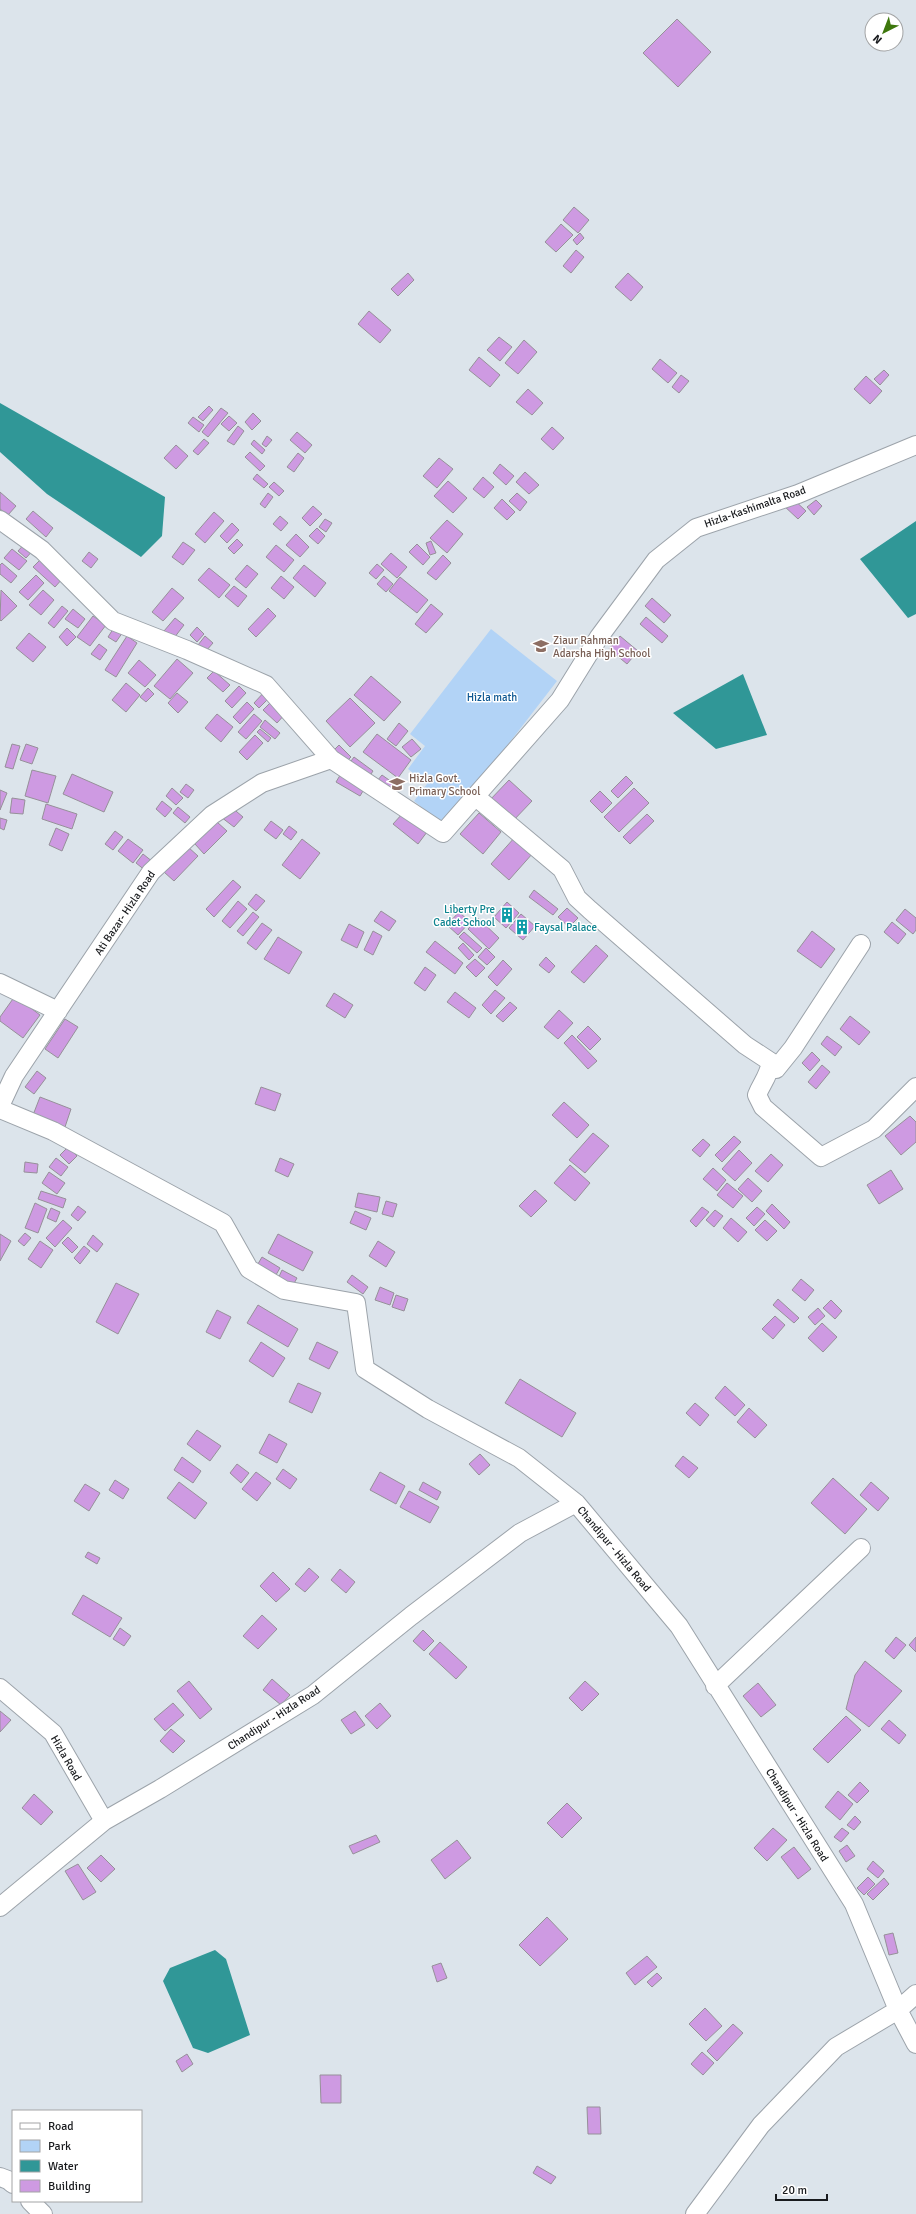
<svg xmlns="http://www.w3.org/2000/svg" width="916" height="2214" viewBox="0 0 916 2214" font-family="Signika,sans-serif">
  <rect width="100%" height="100%" fill="#dce4eb"/>
  <path fill="#b2d3f6" d="M491,629L557,681L445,826L414,801L427,784L408,769L425,746L410,734Z"/>
  <path fill="#309797" d="M0,403L165,497L162,536L141,557L47,494L0,452Z
    M916,521V614L908,618L860,559Z
    M743,674L767,735L716,749L673,713Z
    M215,1950L226,1959L250,2035L208,2053L193,2048L163,1981L170,1968Z"/>
  <path fill="#ce9ae2" stroke="#969099" d="M677,19L711,52L678,87L643,53Z
    M574,207L589,220L578,233L563,220Z
    M561,224L573,235L556,252L545,242Z
    M580,233L584,238L577,245L573,240Z
    M576,250L584,257L571,273L563,266Z
    M408,273L414,280L398,296L391,289Z
    M628,273L643,287L631,301L615,287Z
    M369,311L391,330L380,343L358,324Z
    M499,337L512,347L500,361L487,350Z
    M524,340L537,352L518,374L505,363Z
    M479,357L500,375L490,387L469,370Z
    M660,359L677,373L668,383L652,369Z
    M884,370L889,375L880,385L874,379Z
    M681,375L689,381L679,393L672,387Z
    M866,376L882,391L870,404L854,389Z
    M528,389L543,403L532,415L516,402Z
    M209,406L213,410L203,421L198,417Z
    M221,408L228,413L208,437L202,432Z
    M253,413L261,421L252,430L245,422Z
    M229,416L237,423L229,431L221,424Z
    M193,417L204,425L199,432L188,423Z
    M238,426L244,431L234,445L227,441Z
    M552,427L564,438L553,450L541,439Z
    M297,432L312,445L305,453L290,440Z
    M267,436L272,440L266,447L262,444Z
    M204,439L209,443L198,455L193,451Z
    M254,440L265,450L262,454L251,444Z
    M176,445L188,456L176,469L164,458Z
    M250,452L265,466L260,471L245,457Z
    M298,453L304,458L294,472L287,467Z
    M439,458L453,469L437,488L423,476Z
    M500,464L514,476L506,485L493,473Z
    M525,472L539,485L529,494L516,482Z
    M257,474L268,484L264,488L253,479Z
    M483,477L494,487L484,498L473,489Z
    M448,481L467,498L453,513L434,496Z
    M274,482L284,491L279,496L269,487Z
    M0,492L16,506L8,515L0,509Z
    M268,493L273,497L265,508L260,504Z
    M517,493L527,502L520,511L509,501Z
    M791,497L806,511L798,519L783,505Z
    M502,499L515,512L507,520L494,508Z
    M816,500L822,506L814,515L807,507Z
    M313,506L322,514L310,526L302,518Z
    M33,511L53,528L46,537L26,519Z
    M214,512L224,521L205,543L195,534Z
    M280,516L288,523L281,531L273,524Z
    M325,519L332,523L326,532L319,527Z
    M447,520L463,534L447,553L430,538Z
    M232,523L239,530L227,543L220,536Z
    M317,528L325,536L318,544L309,536Z
    M296,534L309,547L300,557L286,545Z
    M237,539L243,545L234,554L228,548Z
    M27,541L35,548L26,558L18,551Z
    M431,541L436,553L430,555L426,543Z
    M183,542L195,550L183,565L172,557Z
    M417,544L430,557L423,565L409,552Z
    M276,545L294,560L284,572L266,557Z
    M12,549L27,561L19,570L4,558Z
    M89,552L98,559L91,568L82,561Z
    M391,553L407,567L397,578L381,564Z
    M443,555L451,563L436,580L427,573Z
    M41,559L63,578L55,587L33,567Z
    M2,563L17,576L11,583L0,574V565Z
    M377,564L384,570L376,579L369,573Z
    M247,565L258,574L246,588L235,579Z
    M304,565L326,583L315,597L293,578Z
    M209,568L230,585L219,598L198,580Z
    M36,575L44,583L28,600L19,592Z
    M281,576L294,587L284,599L271,588Z
    M384,576L393,584L386,592L377,584Z
    M400,577L428,600L417,613L389,591Z
    M234,586L247,596L238,607L225,596Z
    M172,588L184,598L163,621L152,612Z
    M1,590L17,606L1,621L0,620Z
    M43,590L54,600L41,615L29,605Z
    M652,598L671,615L664,623L645,606Z
    M431,604L443,614L426,633L415,624Z
    M62,606L68,611L54,628L48,623Z
    M268,608L276,616L256,637L248,629Z
    M73,609L85,619L78,628L65,619Z
    M93,616L106,625L90,646L77,637Z
    M646,617L668,636L662,643L640,624Z
    M175,618L184,625L174,638L164,631Z
    M117,623L125,629L116,642L108,637Z
    M197,627L204,634L197,642L190,635Z
    M67,628L76,637L67,646L59,637Z
    M29,633L46,647L33,662L16,648Z
    M127,636L137,643L116,677L105,670Z
    M205,636L213,643L206,651L198,645Z
    M620,636L638,651L627,664L609,649Z
    M99,644L107,650L100,660L91,654Z
    M177,659L193,673L170,699L154,686Z
    M139,660L156,675L145,687L128,673Z
    M214,671L230,685L223,692L207,678Z
    M371,676L401,702L384,721L354,695Z
    M126,683L140,695L126,712L112,700Z
    M239,686L246,693L232,708L225,701Z
    M148,688L154,694L146,702L140,697Z
    M266,690L272,695L259,708L254,703Z
    M177,693L188,702L178,713L168,703Z
    M350,698L375,723L350,747L326,721Z
    M272,701L286,713L277,723L263,710Z
    M247,702L254,709L240,724L233,717Z
    M217,714L233,727L221,742L205,728Z
    M254,714L262,721L246,739L238,732Z
    M265,720L280,733L275,739L260,727Z
    M399,723L408,731L396,746L387,739Z
    M260,729L271,738L268,742L257,732Z
    M377,734L411,760L398,778L363,752Z
    M255,735L263,743L247,760L239,752Z
    M412,739L421,749L411,757L402,747Z
    M12,744L20,746L13,769L5,767Z
    M26,744L38,748L32,764L20,760Z
    M339,745L351,757L345,763L333,751Z
    M354,757L373,771L367,780L348,765Z
    M32,770L56,776L48,803L25,796Z
    M342,772L366,786L360,796L336,782Z
    M72,774L113,792L104,812L63,794Z
    M382,775L399,787L394,794L377,781Z
    M626,776L633,783L618,798L611,791Z
    M509,780L532,801L511,823L488,802Z
    M186,784L194,790L188,798L180,792Z
    M172,788L183,798L176,805L166,796Z
    M634,788L649,803L619,832L604,817Z
    M0,790L7,793L0,810Z
    M600,791L612,803L602,813L590,801Z
    M12,798L25,800L23,814L10,813Z
    M162,801L172,809L165,817L156,809Z
    M46,804L77,814L72,829L42,819Z
    M230,806L243,817L234,827L221,817Z
    M178,807L190,817L185,823L173,813Z
    M403,813L427,832L418,844L393,824Z
    M479,813L501,832L483,854L460,834Z
    M647,814L654,821L630,844L623,837Z
    M0,818L7,820L4,830L0,828Z
    M271,821L283,830L276,839L264,830Z
    M217,822L227,831L204,854L195,844Z
    M289,826L297,832L291,840L283,834Z
    M56,828L69,834L62,851L49,845Z
    M115,831L123,837L113,850L105,844Z
    M515,837L533,853L509,880L491,864Z
    M128,839L143,850L133,863L118,851Z
    M302,839L320,853L300,879L282,865Z
    M188,847L198,856L174,881L164,872Z
    M143,854L153,862L146,871L136,863Z
    M233,880L241,887L214,917L206,909Z
    M534,890L558,909L553,915L529,897Z
    M256,894L265,901L256,911L248,904Z
    M238,901L247,909L230,928L222,921Z
    M507,902L519,913L506,928L494,917Z
    M567,908L578,918L569,927L558,917Z
    M905,909L916,918V930L913,934L896,920Z
    M381,911L396,921L389,931L374,921Z
    M253,912L259,917L243,936L237,931Z
    M459,912L470,922L458,935L447,925Z
    M521,914L535,926L523,940L509,928Z
    M478,918L499,938L489,949L468,929Z
    M892,922L906,934L898,944L884,932Z
    M262,923L272,930L256,950L247,943Z
    M349,924L364,932L357,948L341,940Z
    M373,931L382,936L373,955L364,950Z
    M812,931L835,949L821,968L797,951Z
    M464,932L482,948L477,953L459,937Z
    M278,937L302,952L289,974L264,959Z
    M435,941L463,963L455,974L426,952Z
    M463,943L474,955L469,960L458,948Z
    M596,945L608,956L584,983L571,972Z
    M486,948L495,957L487,965L478,957Z
    M546,957L555,966L549,973L539,965Z
    M475,959L485,968L476,977L466,967Z
    M503,960L512,969L497,986L488,977Z
    M425,967L436,975L425,991L414,983Z
    M495,990L505,998L491,1014L482,1005Z
    M455,992L476,1008L469,1018L447,1002Z
    M334,993L353,1005L345,1018L326,1006Z
    M15,996L40,1015L23,1038L0,1021V1017Z
    M510,1002L517,1008L503,1022L496,1016Z
    M559,1010L573,1023L558,1039L544,1027Z
    M850,1016L870,1032L859,1045L840,1029Z
    M65,1019L78,1027L58,1058L45,1049Z
    M588,1026L601,1039L590,1050L577,1037Z
    M572,1035L597,1061L588,1069L564,1043Z
    M827,1036L842,1047L835,1056L821,1044Z
    M812,1052L820,1060L810,1071L802,1063Z
    M822,1065L830,1072L816,1089L808,1082Z
    M37,1071L46,1078L34,1094L25,1087Z
    M261,1087L281,1094L275,1111L255,1104Z
    M40,1097L71,1109L65,1127L33,1115Z
    M564,1102L589,1125L577,1138L552,1115Z
    M910,1116L916,1122V1142L901,1155L885,1136Z
    M593,1133L609,1146L585,1173L569,1160Z
    M734,1136L741,1142L722,1162L715,1155Z
    M703,1139L710,1145L700,1157L692,1150Z
    M68,1147L77,1156L69,1164L60,1155Z
    M739,1150L752,1163L735,1181L722,1169Z
    M771,1154L783,1165L768,1182L755,1171Z
    M56,1158L68,1167L61,1176L49,1167Z
    M280,1158L294,1164L288,1177L275,1171Z
    M25,1162L38,1164L37,1173L24,1172Z
    M570,1165L590,1183L575,1201L554,1183Z
    M713,1168L726,1180L717,1191L703,1179Z
    M891,1170L903,1189L879,1204L867,1185Z
    M49,1172L65,1183L57,1194L42,1183Z
    M748,1178L762,1191L752,1202L738,1189Z
    M727,1183L743,1196L733,1208L717,1195Z
    M535,1190L547,1201L531,1217L519,1206Z
    M41,1191L66,1199L63,1208L38,1199Z
    M358,1193L380,1197L377,1212L355,1207Z
    M386,1201L397,1204L393,1217L382,1214Z
    M35,1203L47,1209L38,1233L25,1228Z
    M772,1204L790,1222L784,1229L766,1211Z
    M78,1206L86,1212L78,1221L71,1215Z
    M702,1207L709,1212L696,1227L690,1221Z
    M757,1207L765,1214L754,1226L746,1218Z
    M51,1208L60,1212L56,1222L47,1218Z
    M715,1210L723,1216L714,1227L706,1220Z
    M355,1211L371,1218L366,1230L350,1223Z
    M731,1218L747,1232L738,1242L723,1228Z
    M63,1220L72,1228L55,1247L46,1238Z
    M765,1220L777,1231L767,1241L755,1230Z
    M25,1233L31,1238L24,1246L18,1241Z
    M0,1234L11,1241L0,1261Z
    M278,1234L313,1252L303,1271L268,1253Z
    M93,1235L103,1244L97,1252L87,1244Z
    M68,1237L78,1247L72,1253L62,1243Z
    M40,1241L53,1250L41,1268L28,1259Z
    M378,1241L395,1252L386,1267L369,1256Z
    M84,1246L90,1251L80,1264L74,1258Z
    M262,1257L280,1268L273,1280L255,1269Z
    M282,1270L297,1278L292,1287L278,1279Z
    M352,1275L368,1287L363,1294L347,1282Z
    M801,1279L814,1290L805,1301L792,1290Z
    M116,1283L139,1294L118,1334L96,1322Z
    M380,1287L394,1293L390,1305L375,1300Z
    M396,1295L408,1299L404,1311L392,1307Z
    M778,1299L799,1318L794,1323L773,1305Z
    M831,1300L842,1311L835,1319L823,1308Z
    M258,1305L298,1329L288,1347L247,1323Z
    M818,1308L825,1316L815,1325L808,1317Z
    M217,1310L231,1317L220,1339L206,1332Z
    M775,1316L785,1325L773,1339L762,1329Z
    M822,1323L837,1337L823,1352L808,1338Z
    M261,1342L285,1358L273,1377L249,1361Z
    M317,1342L338,1352L329,1369L309,1359Z
    M520,1379L576,1413L562,1437L505,1403Z
    M298,1383L321,1393L312,1413L289,1402Z
    M725,1386L745,1405L735,1416L715,1398Z
    M695,1403L709,1415L700,1426L686,1413Z
    M749,1408L767,1425L755,1438L737,1422Z
    M197,1430L221,1446L210,1461L187,1444Z
    M269,1434L287,1444L277,1463L259,1453Z
    M480,1454L490,1465L479,1475L469,1464Z
    M683,1456L698,1468L689,1478L675,1466Z
    M182,1457L201,1471L193,1483L174,1470Z
    M237,1464L249,1473L241,1483L230,1473Z
    M283,1469L297,1479L290,1489L276,1479Z
    M256,1472L271,1483L257,1501L242,1489Z
    M380,1472L405,1486L396,1504L370,1490Z
    M833,1478L867,1509L845,1534L811,1503Z
    M115,1480L129,1489L123,1499L109,1490Z
    M179,1482L207,1503L195,1519L167,1498Z
    M423,1482L441,1492L437,1500L419,1490Z
    M871,1482L889,1498L878,1511L860,1495Z
    M85,1484L100,1493L89,1511L74,1501Z
    M409,1491L439,1507L430,1523L400,1507Z
    M88,1552L100,1558L97,1564L85,1557Z
    M309,1568L319,1577L305,1592L295,1584Z
    M340,1569L355,1582L346,1593L331,1580Z
    M273,1572L290,1589L276,1602L260,1586Z
    M83,1595L122,1618L110,1637L72,1614Z
    M262,1615L277,1629L258,1649L243,1636Z
    M120,1628L131,1636L124,1646L113,1639Z
    M423,1630L434,1641L424,1651L413,1641Z
    M896,1637L906,1645L894,1659L885,1651Z
    M916,1637V1652L909,1645Z
    M440,1642L467,1667L456,1679L429,1654Z
    M865,1661L902,1691L869,1727L846,1709L855,1675Z
    M272,1679L290,1695L281,1705L263,1690Z
    M189,1681L212,1709L200,1719L177,1691Z
    M585,1681L599,1694L582,1711L569,1698Z
    M758,1683L776,1705L761,1717L743,1696Z
    M173,1703L184,1715L165,1731L154,1719Z
    M380,1703L391,1716L377,1729L365,1716Z
    M0,1711L11,1720L0,1732Z
    M355,1711L365,1725L351,1734L341,1720Z
    M846,1716L861,1730L828,1763L813,1749Z
    M889,1720L906,1735L899,1744L881,1729Z
    M171,1729L185,1741L173,1753L160,1741Z
    M860,1782L869,1791L857,1803L848,1795Z
    M838,1791L853,1804L840,1820L825,1807Z
    M34,1794L53,1812L41,1825L22,1808Z
    M567,1803L582,1818L562,1838L547,1823Z
    M855,1816L861,1822L854,1830L847,1825Z
    M773,1828L787,1840L767,1861L754,1848Z
    M842,1828L849,1833L841,1842L834,1837Z
    M376,1835L380,1842L353,1854L349,1846Z
    M457,1840L471,1858L445,1879L431,1860Z
    M847,1845L855,1856L846,1862L839,1851Z
    M794,1847L811,1869L798,1879L781,1857Z
    M101,1855L115,1869L101,1882L87,1868Z
    M873,1861L884,1871L878,1878L867,1869Z
    M78,1864L96,1892L83,1900L65,1871Z
    M868,1877L875,1884L864,1895L857,1888Z
    M884,1878L889,1884L873,1900L867,1894Z
    M547,1917L568,1939L540,1966L519,1945Z
    M893,1933L898,1953L889,1955L884,1935Z
    M647,1956L657,1967L635,1985L626,1973Z
    M441,1963L447,1978L437,1982L432,1966Z
    M657,1973L662,1978L652,1987L647,1982Z
    M705,2008L722,2026L706,2041L689,2024Z
    M733,2024L743,2033L717,2061L707,2051Z
    M702,2052L714,2063L703,2075L691,2064Z
    M187,2054L193,2064L182,2072L176,2061Z
    M320,2075H341V2103H321Z
    M587,2107H600L601,2134H588Z
    M537,2166L556,2177L551,2184L533,2173Z"/>
  <g fill="none" stroke-linecap="round" stroke-linejoin="round">
    <defs>
      <path id="minor" d="M0,520L42,550L113,621L187,650L266,685L331,759
        M476,797L562,869L577,898L590,910L745,1045L771,1062C768,1078 762,1082 757,1095L763,1107L821,1157L874,1129L916,1087
        M0,983L58,1011
        M771,1062L776,1069L793,1048L861,944
        M0,1106L14,1076L151,872L212,815L262,783L331,759L443,833L560,700L599,637L656,560L696,528L798,494L916,445
        M0,1109L53,1131L223,1223L249,1269L284,1290L356,1303L365,1369L428,1409L519,1458L576,1503L679,1626L854,1904L898,2010L916,2044
        M715,1686L861,1548
        M0,1688L53,1733L104,1821
        M0,1907L104,1821L160,1789L313,1695L411,1616L520,1533L576,1503
        M0,2177L8,2180L13,2184
        M30,2201L43,2214
        M695,2214L761,2125L836,2047L898,2010L916,1994"/>
    </defs>
    <use href="#minor" stroke="#9ca3aa" stroke-width="20"/>
    <use href="#minor" stroke="#fff" stroke-width="18"/>
  </g>
  <defs>
    <symbol id="school-bare" viewBox="-9 -9 18 18"><path d="M0-5L7-2L0 1L-7-2ZM-4 1L0 2.5L4 1V4Q0 6-4 4Z" fill="#8d6e63" stroke="#fff" stroke-width="2.5" paint-order="stroke"/></symbol>
    <symbol id="building-bare" viewBox="-9 -9 18 18"><path d="M-4-6H4V6H1V3H-1V6H-4ZM-2.5-4.3h1.7v1.8h-1.7ZM.8-4.3h1.7v1.8H.8ZM-2.5-1h1.7V.8h-1.7ZM.8-1h1.7V.8H.8Z" fill="#0f9aa8" stroke="#fff" stroke-width="2.5" paint-order="stroke"/></symbol>
  </defs>
  <g fill-rule="evenodd">
    <use href="#school-bare" x="530" y="635" width="22" height="22"/>
    <use href="#school-bare" x="386" y="773" width="22" height="22"/>
    <use href="#building-bare" x="496" y="904" width="22" height="22"/>
    <use href="#building-bare" x="511" y="916" width="22" height="22"/>
  </g>
  <g text-anchor="middle" dominant-baseline="central" stroke-width="3" stroke-linejoin="round" paint-order="stroke">
    <g font-size="11" fill="#191b1e" stroke="#fff">
      <text transform="translate(755 507) rotate(-19)">Hizla-Kashimalta Road</text>
      <text transform="translate(125 913) rotate(-56)">Ati Bazar- Hizla Road</text>
      <text transform="translate(614 1549) rotate(50)">Chandipur - Hizla Road</text>
      <text transform="translate(274 1718) rotate(-33)">Chandipur - Hizla Road</text>
      <text transform="translate(66 1758) rotate(60)">Hizla Road</text>
      <text transform="translate(797 1815) rotate(58)">Chandipur - Hizla Road</text>
    </g>
    <g font-size="11" fill="#785e54" stroke="#fff" text-anchor="start">
      <text x="553" y="640">Ziaur Rahman<tspan x="553" dy="13">Adarsha High School</tspan></text>
      <text x="409" y="778">Hizla Govt.<tspan x="409" dy="13">Primary School</tspan></text>
    </g>
    <g font-size="11" fill="#0f5892" stroke="#fff">
      <text x="492" y="697">Hizla math</text>
    </g>
    <g font-size="11" fill="#0d838f" stroke="#fff" text-anchor="end">
      <text x="495" y="909">Liberty Pre<tspan x="495" dy="13">Cadet School</tspan></text>
      <text x="534" y="927" text-anchor="start">Faysal Palace</text>
    </g>
  </g>
  <rect x="12" y="2110" width="130" height="92" fill="#ffffff" stroke="#a3a4a5"/>
  <rect x="20" y="2123" width="20" height="6" fill="#ffffff" stroke="#a3a4a5"/>
  <text x="48" y="2130" font-size="12" fill="#191b1e">Road</text>
  <rect x="20" y="2140" width="20" height="12" fill="#b2d3f6" stroke="#a3a4a5"/>
  <text x="48" y="2150" font-size="12" fill="#191b1e">Park</text>
  <rect x="20" y="2160" width="20" height="12" fill="#309797" stroke="#a3a4a5"/>
  <text x="48" y="2170" font-size="12" fill="#191b1e">Water</text>
  <rect x="20" y="2180" width="20" height="12" fill="#ce9ae2" stroke="#a3a4a5"/>
  <text x="48" y="2190" font-size="12" fill="#191b1e">Building</text>
  <g transform="translate(884 32) rotate(222)"><circle r="19" fill="#ffffff" stroke="#a3a4a5"/>
  <path d="M0-3L7 15L0 10L-7 15Z" fill="#3d770c"/>
  <text y="-6" font-size="11" font-weight="bold" text-anchor="middle" fill="#191b1e">N</text>
  </g>
  <path d="M776 2194v6h51v-6" fill="none" stroke="#191b1e" stroke-width="2"/>
  <text x="782" y="2194" font-size="12" fill="#191b1e" stroke="#ffffff" stroke-width="3" paint-order="stroke">20 m</text>
</svg>
